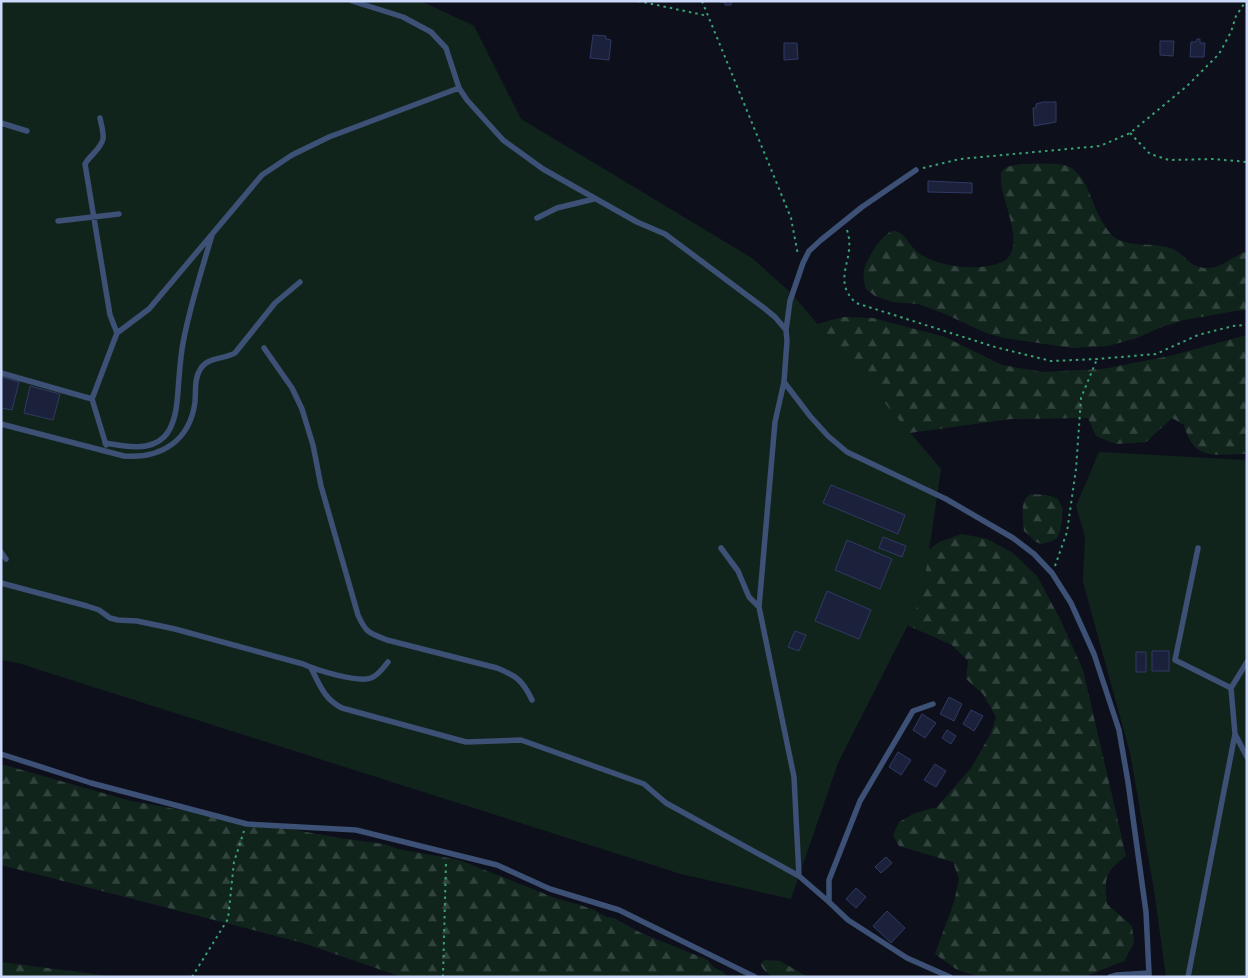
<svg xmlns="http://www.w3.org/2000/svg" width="1248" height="978" viewBox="0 0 1248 978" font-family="Roboto,sans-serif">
  <defs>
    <pattern id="forest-firs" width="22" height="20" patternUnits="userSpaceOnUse" patternTransform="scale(1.25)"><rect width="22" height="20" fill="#11241c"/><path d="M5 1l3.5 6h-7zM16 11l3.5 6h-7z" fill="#32433e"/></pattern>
  </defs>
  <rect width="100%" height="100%" fill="#0d101b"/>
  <path fill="url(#forest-firs)" d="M1021,164C1034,164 1063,161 1073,169C1086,179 1091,198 1097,212C1102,221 1106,230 1114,237C1131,249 1154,241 1173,249C1181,253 1187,261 1194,265C1215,275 1229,258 1247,251V310L1235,311L1184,320L1159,328L1137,338L1108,346L1072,348L1004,338L986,333L943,313L918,304L893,302L875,296L866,289C864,283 863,276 864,270C866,260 885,228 896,231C906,234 911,249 921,255C941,267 980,272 1002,262C1028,250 1002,202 1001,181C1001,177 1000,173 1003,170C1007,166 1015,165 1021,164Z
    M843,317L873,318L945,337L1002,365L1043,372L1103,369L1170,356L1247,335V454C1215,454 1194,462 1184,425L1172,418L1146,442L1116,444L1096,436L1088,418L1011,419L902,434L817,324Z
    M1030,494L1047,495L1058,499L1063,509L1060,532L1057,538L1052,541L1041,544L1036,542L1024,531C1023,518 1019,503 1030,494Z
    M962,534L987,539L1013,553L1037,576L1060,619L1083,670L1126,856C1105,872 1104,878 1107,904L1132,926L1134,943L1124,961L1084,977H979L956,969L935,954L954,902L959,879L953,862L899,846L893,835L899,822L915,813L937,807L971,768L991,733L996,717L983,694L966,679L968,661L952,645L909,626L897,614L919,557L939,542Z
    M1,764L131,801L340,838L384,844L398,849L459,860L558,899L577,904L592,909L607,917L614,918L641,933L708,960C715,972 722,968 728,977H402L303,943L1,865Z
    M765,960L780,961L808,977H772L764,970L760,964Z
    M1,962L117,977H1Z"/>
  <path fill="#11241c" d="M1,1H421L474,26L521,119L752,258L792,294L941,469L922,597L838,763L791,899L681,874L18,663L1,660Z
    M1099,452L1247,460V977H1166L1154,890L1130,753L1083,582L1085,537L1076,506Z"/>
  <path fill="#1b213a" stroke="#303964" d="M735,1L731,2V5H725V2H720Z
    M593,35L606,36V39L611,40L609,60L590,58Z
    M1197,39H1200V43H1205L1204,57H1190L1191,42H1196Z
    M1160,41H1174L1173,56L1160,55Z
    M784,43H797L798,59L784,60Z
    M1043,102H1056V122L1034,126L1033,108H1036V104Z
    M928,181L972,183V193L928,192Z
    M1,377L19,382L12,410L1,408Z
    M30,386L60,394L53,420L24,413Z
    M831,485L905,515L898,534L823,503Z
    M883,537L906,546L902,557L879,548Z
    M847,540L892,559L880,589L835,570Z
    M827,591L871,610L859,639L815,621Z
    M795,631L806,635L799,651L788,647Z
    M1152,651H1169V671H1152Z
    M1136,652H1146V672H1136Z
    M949,697L962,704L954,721L940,714Z
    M971,710L983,716L974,731L963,724Z
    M922,714L936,723L925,738L913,730Z
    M947,730L956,736L951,744L942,738Z
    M898,752L911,760L901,775L889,767Z
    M935,764L946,771L936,787L924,780Z
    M886,857L892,863L881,873L875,867Z
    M856,888L866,897L856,908L846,899Z
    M887,911L905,928L891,943L873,926Z"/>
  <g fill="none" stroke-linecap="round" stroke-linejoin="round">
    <path stroke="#39a273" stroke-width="2" stroke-dasharray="2.5 4" stroke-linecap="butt" d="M638,1L708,16
      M702,1L791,218L798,255
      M1130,133L1150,154L1169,160L1213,159L1247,162
      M923,168L960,159L1100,146L1130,133L1187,86L1219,54L1231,32L1236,16L1246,1
      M847,230C857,259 830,279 856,303L995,347L1051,361L1097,359L1156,354L1198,335L1233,326L1247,325
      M1055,566L1067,532L1076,469L1081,398L1097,359
      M192,977L228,919L234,862L244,831
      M443,977L446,862"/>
    <path stroke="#3d5075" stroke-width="5.5" d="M352,1L403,17L431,32L446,48L459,88L467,100L503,140L543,169L637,222L665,234L764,308L775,317L786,330
      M100,118C101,124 104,133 103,139C101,149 90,155 85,164L110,315L117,333
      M1,123L27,131
      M537,218L557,208L594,199
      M58,221L119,214
      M264,348L292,388L302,409L313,445L321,486L358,615C366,633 369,633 387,640L497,668C517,676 523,681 532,700
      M1,373L92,399L117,333L149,309L262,175L292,155L329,137L459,88
      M784,382L810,416L828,436L847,452L946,499L1013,538L1034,554L1052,573L1071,603L1094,654L1119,730L1128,782L1146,912L1149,973
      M92,399L106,445
      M1,424L124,456C162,459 190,440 195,402C196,390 194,378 201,368C208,357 225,359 235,353L275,303L300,282
      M105,443C123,446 149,452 164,437C175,426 177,406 178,391C179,377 180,363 182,349C188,311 201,273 212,235
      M721,548L738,571L749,597L759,607
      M1198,548L1175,660L1231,688
      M1,552L6,559
      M1,583L87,606L99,610L110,618L118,620L137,621L175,629L303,664C316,670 358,683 371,678C379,675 383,668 388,662
      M1247,662L1231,688L1235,734L1247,757
      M311,668C320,685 324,699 342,708L466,742L521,740L644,784L666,803L799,876
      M933,704L913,711L860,801L829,880V902L848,920L907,958L950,977
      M1,754L91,783L247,824L356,830L497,865L550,889L619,910L755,977
      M829,902L799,876L794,777L759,607L775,422L784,382L787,341L786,330L790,301L803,263L809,251L821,240L862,207L916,170
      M1110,977L1117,975L1149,973V977
      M1188,977L1235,734"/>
  </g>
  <rect width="1248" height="978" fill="none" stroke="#ccd9fa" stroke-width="5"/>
</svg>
